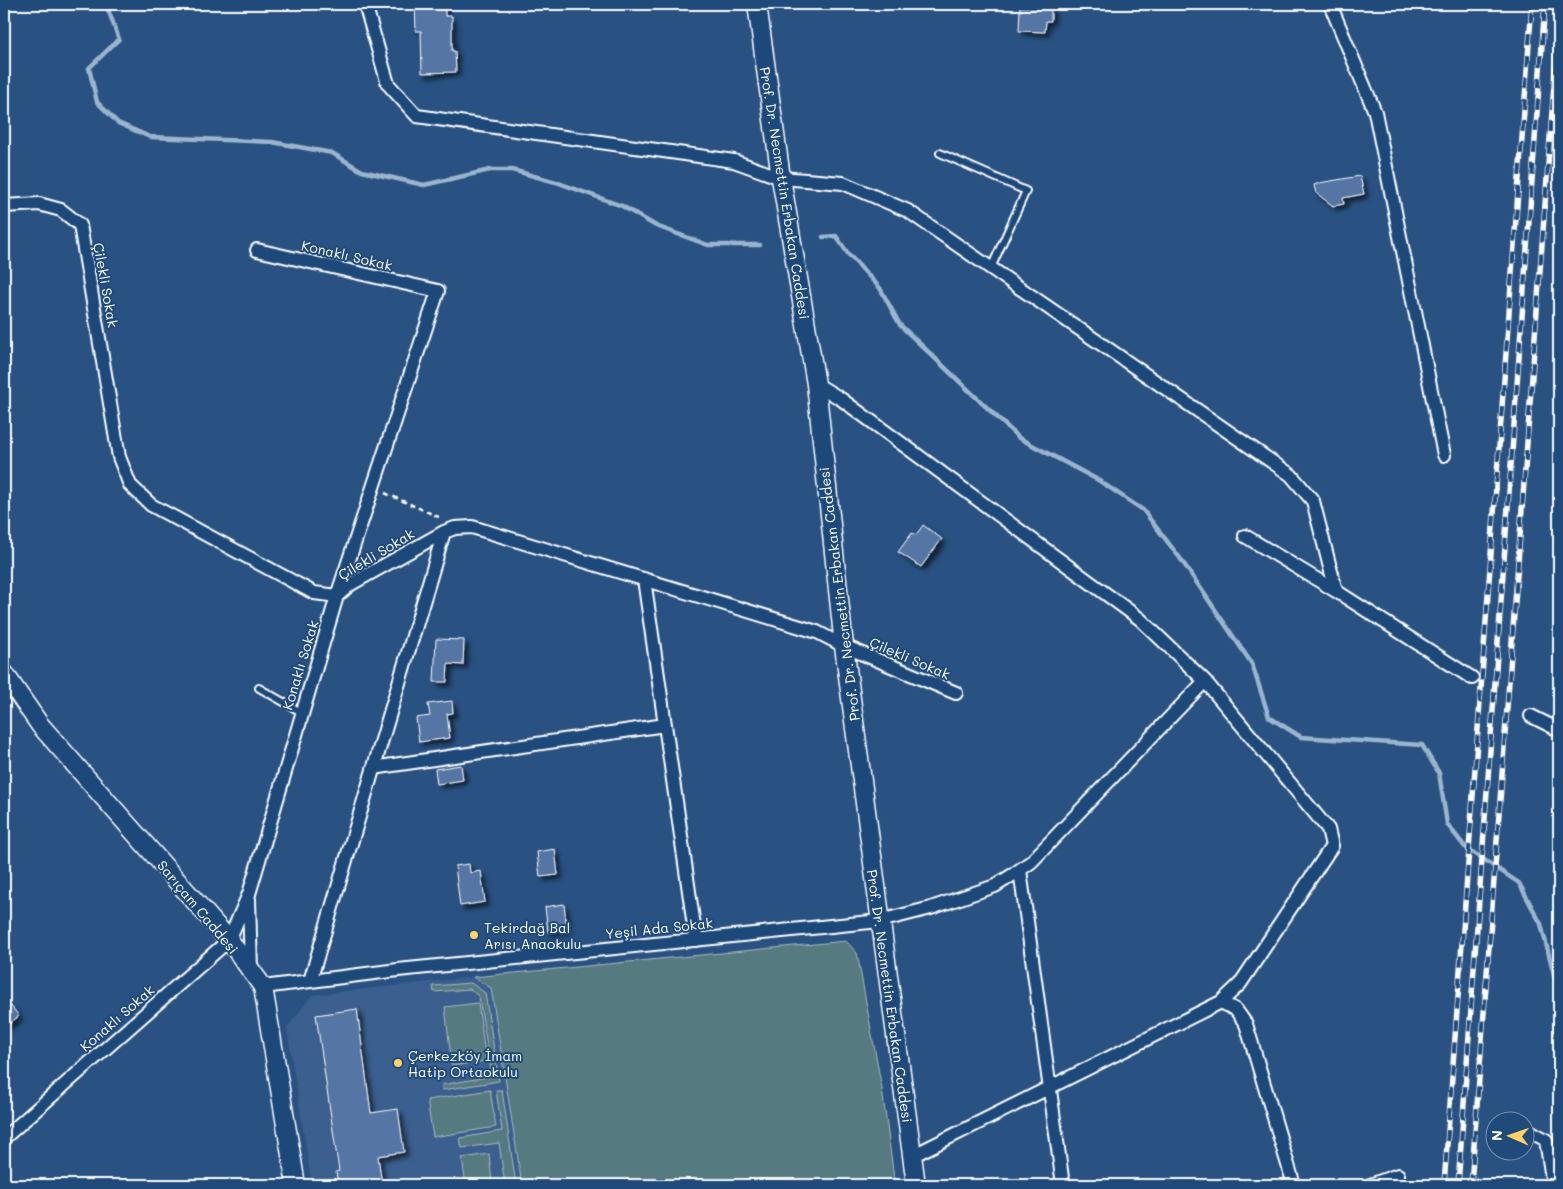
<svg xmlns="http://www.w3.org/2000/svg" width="1563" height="1189" viewBox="0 0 1563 1189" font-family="Mali,sans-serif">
  <defs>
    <filter id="shadow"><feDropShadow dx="4" dy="4" stdDeviation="2.5" flood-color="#0009"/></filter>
  </defs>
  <rect width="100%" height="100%" fill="#295282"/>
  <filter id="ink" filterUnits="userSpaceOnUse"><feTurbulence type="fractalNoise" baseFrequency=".02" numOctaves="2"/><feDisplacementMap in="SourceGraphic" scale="10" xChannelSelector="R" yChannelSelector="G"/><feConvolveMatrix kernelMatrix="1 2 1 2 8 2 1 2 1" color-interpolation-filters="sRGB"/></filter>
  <g filter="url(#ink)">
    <path fill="#3a5f8e" d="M473,977L491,988L522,1185H312L287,1028L312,995Z"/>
    <path fill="#557a80" stroke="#aabcc0" d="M846,941L857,953L882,1089L895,1185H522L491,988L473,977Z
      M471,983L485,993L499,1081L443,1090L442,1085L492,1076L479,997L470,989L434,992L433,986Z
      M478,1003L486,1061L452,1066L445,1007Z
      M490,1090L496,1127L433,1137L427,1100Z
      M496,1090H502L516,1185H505L499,1143L462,1148L460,1138L502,1131Z
      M489,1154L492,1182L466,1185L462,1158Z"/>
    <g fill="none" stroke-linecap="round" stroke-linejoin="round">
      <path stroke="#9bb5ce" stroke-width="4.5" d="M106,4L119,39L89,68L97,102L118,123L150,137L272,142L332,153L362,171L424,185L490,170H512L556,182L622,206L656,226L708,245H760
        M823,237L836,236L849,255L880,288L900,325L1019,438L1098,480L1143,510L1180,558L1252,664L1269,717L1301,737L1422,745L1439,773L1447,824L1465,847L1519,883L1541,924L1559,994L1556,1061L1559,1069"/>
    </g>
    <path fill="#5475a4" stroke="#fff" filter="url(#shadow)" d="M415,4H445V16H452V51H455L456,72L422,73L421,31H416Z
      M1020,6L1051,7V21H1046L1045,32L1019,31Z
      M1360,176L1364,194L1343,198L1344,204L1333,206L1316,193L1314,185L1319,183Z
      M923,525L942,539L921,567L898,552L912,533L916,535Z
      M436,639L464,640L463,665L448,664L447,682H434Z
      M452,701L453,713L447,714L450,738L419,742L416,718L430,716L428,704Z
      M461,765L463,780L437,784L435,769Z
      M555,849L558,875L540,877L537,852Z
      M469,864L470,873L481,871L485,902L460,906L455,866Z
      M564,904L567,929L548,932L545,907Z
      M11,1006L19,1016L4,1028V1011Z
      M357,1009L371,1113L398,1109L404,1152L378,1156L382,1185H342L341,1183H338L336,1172L339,1171L316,1015Z"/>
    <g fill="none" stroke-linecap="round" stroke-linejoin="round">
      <defs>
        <path id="lane" d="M940,153L1026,191L991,268
          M259,688L301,712"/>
        <path id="street" d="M365,4L388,84L417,116L734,161L781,178L843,183L908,211L1291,475L1313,501L1336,591
          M1330,4L1375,112L1444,455
          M4,206L39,204L61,210L80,225L119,457L130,485L151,505L314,593L337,596
          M816,384L841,399L1140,619L1205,681L1328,829L1332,846L1240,984L1221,1002
          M1245,536L1336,591L1472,678
          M644,579L696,940
          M337,596L351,584L444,532L455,528L472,527L817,632L844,646L956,693
          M1531,716L1559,730
          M373,768L665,725
          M1020,870L1063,1185
          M249,899L251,971
          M310,981L444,532
          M263,987L398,970L880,921L931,908L995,886L1014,874L1031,862L1205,681
          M1528,1130L1546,1140L1553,1185
          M4,1138L229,940L249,894L337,596L438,291L257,250
          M912,1156L1221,1002L1236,1010L1246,1024L1294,1185
          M1370,1185L1398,1175"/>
        <path id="secondary" d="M757,4L781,178L816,384L844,646L916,1185
          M4,673L40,725L229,940L263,987L296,1185"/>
      </defs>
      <use href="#lane" stroke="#fff" stroke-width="10"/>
      <use href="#street" stroke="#fff" stroke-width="16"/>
      <use href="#secondary" stroke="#fff" stroke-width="21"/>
      <path stroke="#fff" stroke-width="2.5" stroke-dasharray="5 4" stroke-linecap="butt" d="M385,493L441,518"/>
      <use href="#lane" stroke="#1f4a7a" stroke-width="6"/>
      <use href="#street" stroke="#1f4a7a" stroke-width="12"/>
      <use href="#secondary" stroke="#1f4a7a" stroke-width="18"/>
      <defs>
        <path id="rail" d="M1444,1185L1532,4
          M1458,1185L1545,4
          M1471,1185L1559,19"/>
      </defs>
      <use href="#rail" stroke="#fff" stroke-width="5.5"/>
      <use href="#rail" stroke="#1f4a7a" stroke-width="4" stroke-dasharray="11" stroke-linecap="butt"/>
    </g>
  </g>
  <g fill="#ffd166" stroke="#1f4a7a" stroke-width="2">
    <circle cx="474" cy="935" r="5"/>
    <circle cx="398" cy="1063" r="5"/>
  </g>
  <g text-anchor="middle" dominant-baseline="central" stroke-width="4" stroke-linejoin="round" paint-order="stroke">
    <g font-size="14" fill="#fff" stroke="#1f4a7a">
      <text transform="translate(785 193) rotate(81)">Prof. Dr. Necmettin Erbakan Caddesi</text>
      <text transform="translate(347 255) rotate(13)">Konaklı Sokak</text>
      <text transform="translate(106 285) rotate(80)">Çilekli Sokak</text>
      <text transform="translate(376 554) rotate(-31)">Çilekli Sokak</text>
      <text transform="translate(839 594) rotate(-97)">Prof. Dr. Necmettin Erbakan Caddesi</text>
      <text transform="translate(910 658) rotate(23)">Çilekli Sokak</text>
      <text transform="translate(300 665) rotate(-73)">Konaklı Sokak</text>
      <text transform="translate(198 907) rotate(50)">Sarıçam Caddesi</text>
      <text transform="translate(659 928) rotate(-6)">Yeşil Ada Sokak</text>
      <text transform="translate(890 996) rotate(82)">Prof. Dr. Necmettin Erbakan Caddesi</text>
      <text transform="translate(117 1018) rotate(-41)">Konaklı Sokak</text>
    </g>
    <g font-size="14" fill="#fff" stroke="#1f4a7a" text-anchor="start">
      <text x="484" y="927">Tekirdağ Bal<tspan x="484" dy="16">Arısı Anaokulu</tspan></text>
      <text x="408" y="1055">Çerkezköy İmam<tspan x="408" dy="16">Hatip Ortaokulu</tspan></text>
    </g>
  </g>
  <rect width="1563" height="1189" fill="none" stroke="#1f4a7a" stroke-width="20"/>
  <rect x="10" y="10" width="1543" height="1169" fill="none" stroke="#fff" stroke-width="2" filter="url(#ink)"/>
  <g transform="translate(1510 1136) rotate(272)"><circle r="24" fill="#1f4a7a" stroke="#7992af"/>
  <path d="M0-4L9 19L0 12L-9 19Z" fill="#ffd166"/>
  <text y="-8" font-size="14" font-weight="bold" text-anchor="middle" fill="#ffffff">N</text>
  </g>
</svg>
